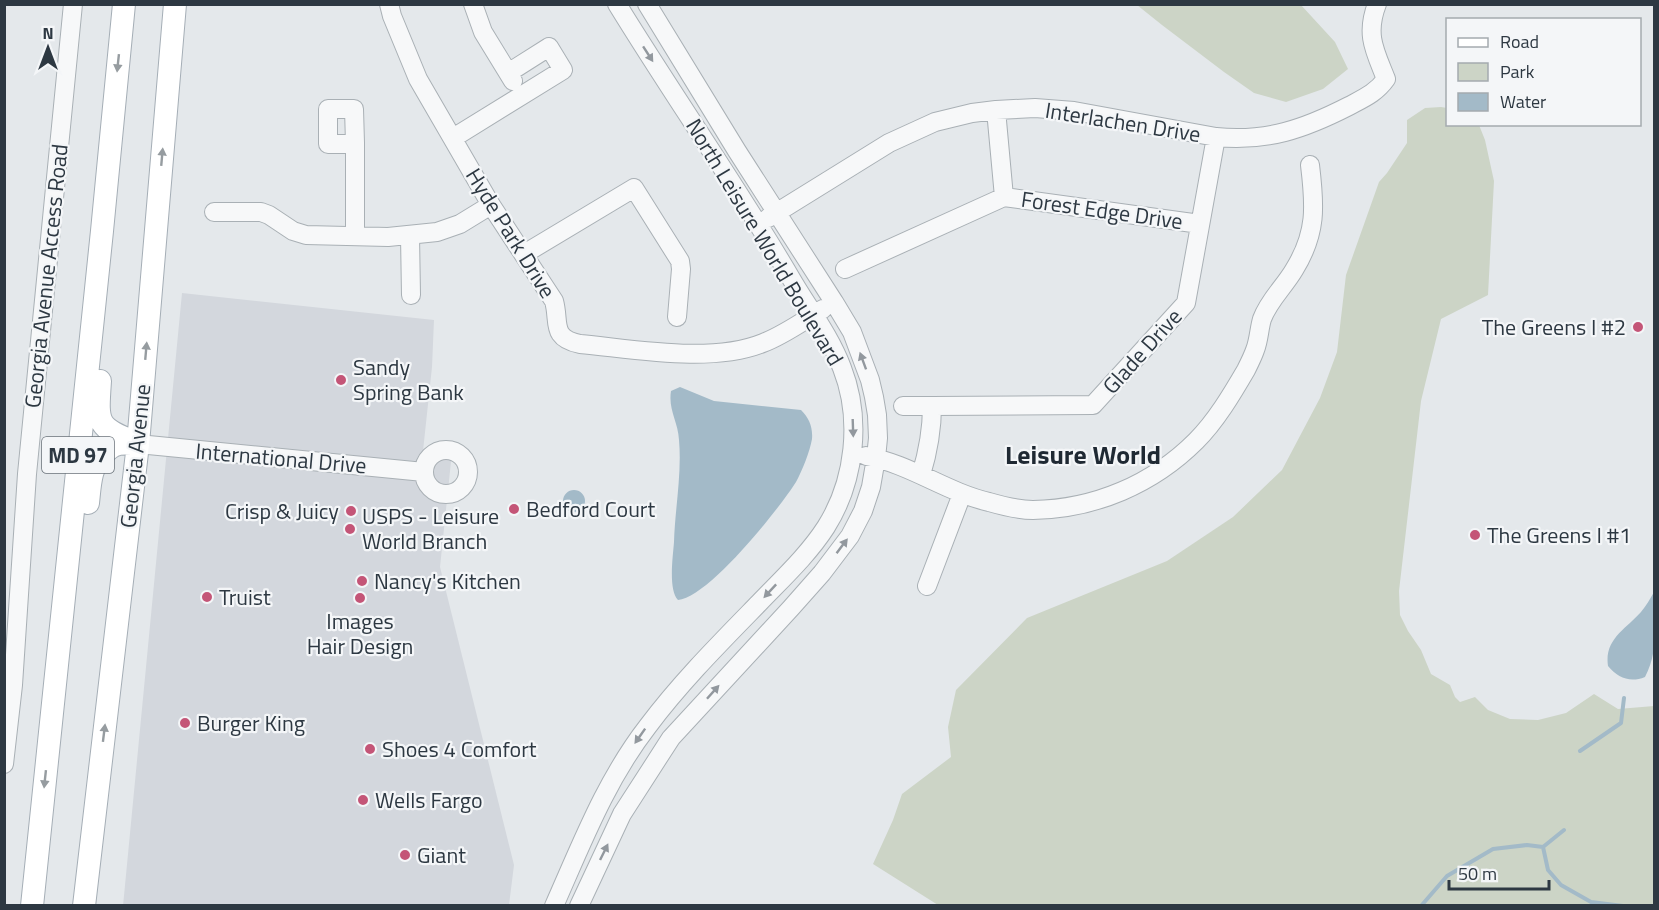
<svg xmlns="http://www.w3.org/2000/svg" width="1659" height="910" viewBox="0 0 1659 910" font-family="'Titillium Web',sans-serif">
  <rect width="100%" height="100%" fill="#e4e8eb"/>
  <path fill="#d3d7dd" d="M182,293L434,320L432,367L423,451L452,452L440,567L514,865L509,905L123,906Z"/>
  <path fill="#ccd4c6" d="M1137,5H1301L1335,42L1348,69L1323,89L1286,102L1254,93L1224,72L1162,25Z
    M1441,107L1447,108L1448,124L1479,125L1485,140L1494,181L1488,295L1441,319L1421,401L1399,591L1400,615L1408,631L1421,650L1431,674L1450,685L1455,697L1460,702L1475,697L1488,710L1510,719L1538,720L1566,713L1594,694L1618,709L1654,706V905H938L873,864L893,820L902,794L951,757L948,727L956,690L1027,618L1167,561L1233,517L1282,470L1320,398L1337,352L1346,275L1379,182L1387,173L1407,143V120L1425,108Z"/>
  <path fill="#a3bac8" d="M680,387L714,401L801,410C809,418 813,427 812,439C810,451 802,471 796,482C779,509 708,598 678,600C668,590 673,556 674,542C675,508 682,474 679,440C678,421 668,410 671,391Z
    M563 501a11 11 0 1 1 22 0a11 11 0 1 1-22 0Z
    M1654,592C1655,621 1659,651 1645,677C1630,683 1618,678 1608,666C1604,639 1626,629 1641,612C1646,606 1650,599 1654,592Z"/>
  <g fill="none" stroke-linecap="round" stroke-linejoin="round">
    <path stroke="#a3bac8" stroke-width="4" d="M1580,751L1621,723L1624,698
      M1543,847L1564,830
      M1421,906L1447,876L1493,849L1527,845L1543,847L1548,870L1561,885L1591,902L1623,906"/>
    <defs>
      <path id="minor" d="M389,4L392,16L418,79L491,205L554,301C560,322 550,338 580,344C634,349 711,364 763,343C784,335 803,321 823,309
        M473,4L483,32L513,81
        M996,110L1004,197
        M453,138L563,70L549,47L508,73
        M355,144H328V109H354L355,143V236
        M214,212H261L269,215L293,231L306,235L388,237L437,232L460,224L491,205
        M768,218L889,143L935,122L972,113L996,110L1035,108L1074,111L1216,137C1267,142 1304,129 1349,106C1364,98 1376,93 1386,79C1375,51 1365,35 1377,4
        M410,236L411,295
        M524,254L634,188L680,261L681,269L677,317
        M845,269L1004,197L1200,224
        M903,406H932
        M138,444L424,472
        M424 472a22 22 0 1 1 44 0a22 22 0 1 1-44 0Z
        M866,456C910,464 946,492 989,502C1003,506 1019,510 1033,510C1095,509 1153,484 1196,441C1216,421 1232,394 1246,370C1249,364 1253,356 1255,350C1259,340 1259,329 1262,319C1269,300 1284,287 1294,270C1317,233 1315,206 1310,165
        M921,475C928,452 932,430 932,406L1093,405L1186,303L1216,137
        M927,586L962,494
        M4,764L13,685L27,474L73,4
        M554,906C582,843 606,780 648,726C681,682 720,643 759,603C782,579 808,555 826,527C855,481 862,419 842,368C830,336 809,309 792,280C737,186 674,97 617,4
        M579,906L622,814L671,738L791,608L822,573L850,536L863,511L871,487L876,458L878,438L877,415L874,397L870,380L852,332L834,302L737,151L647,4"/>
      <path id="major" d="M100,381C97,424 96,427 137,443
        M88,503C90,485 90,467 103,454C108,449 112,445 119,444C125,443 132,444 138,444
        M32,906L102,231L124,4
        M84,906L138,444L175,4"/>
    </defs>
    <use href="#minor" stroke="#a9b0b5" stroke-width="20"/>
    <use href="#major" stroke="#a5aeb6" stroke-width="24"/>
    <use href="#minor" stroke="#f7f8f9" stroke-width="18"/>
    <use href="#major" stroke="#fff" stroke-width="22"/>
  </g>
  <defs><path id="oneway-solid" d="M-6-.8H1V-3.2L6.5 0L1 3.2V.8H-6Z" transform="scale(1.5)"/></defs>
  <g fill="#92989e">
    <use href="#oneway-solid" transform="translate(648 54) rotate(57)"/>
    <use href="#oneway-solid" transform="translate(863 361) rotate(-110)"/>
    <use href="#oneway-solid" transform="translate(853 428) rotate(88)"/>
    <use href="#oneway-solid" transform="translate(842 546) rotate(-53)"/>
    <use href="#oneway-solid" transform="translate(770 591) rotate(133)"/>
    <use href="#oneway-solid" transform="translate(713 692) rotate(-48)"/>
    <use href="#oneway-solid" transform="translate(640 736) rotate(125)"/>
    <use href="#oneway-solid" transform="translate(604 852) rotate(-64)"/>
  </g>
  <g fill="#969ca0">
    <use href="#oneway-solid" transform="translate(118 63) rotate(96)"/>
    <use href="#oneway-solid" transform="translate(162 157) rotate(-85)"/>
    <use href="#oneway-solid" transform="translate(146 351) rotate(-85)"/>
    <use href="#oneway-solid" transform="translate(104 733) rotate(-83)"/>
    <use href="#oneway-solid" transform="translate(45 779) rotate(96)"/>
  </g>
  <g fill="#c45577" stroke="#f4f6f8" stroke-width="2">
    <circle cx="1638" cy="327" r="6"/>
    <circle cx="341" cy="380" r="6"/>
    <circle cx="514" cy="509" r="6"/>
    <circle cx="351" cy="511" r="6"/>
    <circle cx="350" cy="529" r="6"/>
    <circle cx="1475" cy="535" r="6"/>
    <circle cx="362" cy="581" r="6"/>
    <circle cx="207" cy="597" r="6"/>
    <circle cx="360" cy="598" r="6"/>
    <circle cx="185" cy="723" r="6"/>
    <circle cx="370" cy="749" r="6"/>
    <circle cx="363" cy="800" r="6"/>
    <circle cx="405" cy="855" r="6"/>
  </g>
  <g text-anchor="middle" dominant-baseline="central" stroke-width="4.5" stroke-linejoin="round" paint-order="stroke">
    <rect fill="#f4f6f8" stroke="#697179" stroke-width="1.5" x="42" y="437" width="72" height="36" rx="4.5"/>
    <g font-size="21" font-weight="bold" fill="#2d3842">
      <text x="78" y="455">MD 97</text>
    </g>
    <g font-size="22" fill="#2d3842" stroke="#f4f6f8">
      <text transform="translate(1123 122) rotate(9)">Interlachen Drive</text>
      <text transform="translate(1102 210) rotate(8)">Forest Edge Drive</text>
      <text transform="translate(511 233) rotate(58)">Hyde Park Drive</text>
      <text transform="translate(765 242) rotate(59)">North Leisure World Boulevard</text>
      <text transform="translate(46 276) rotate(-84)">Georgia Avenue Access Road</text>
      <text transform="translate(1142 351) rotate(-48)">Glade Drive</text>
      <text transform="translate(135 456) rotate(-84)">Georgia Avenue</text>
      <text transform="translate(281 458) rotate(5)">International Drive</text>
    </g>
    <g font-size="22" fill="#2d3842" stroke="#f4f6f8" text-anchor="start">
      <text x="1626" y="327" text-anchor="end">The Greens I #2</text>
      <text x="353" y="367">Sandy<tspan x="353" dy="25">Spring Bank</tspan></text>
      <text x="526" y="509">Bedford Court</text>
      <text x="339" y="511" text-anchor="end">Crisp &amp; Juicy</text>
      <text x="362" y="516">USPS - Leisure<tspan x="362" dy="25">World Branch</tspan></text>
      <text x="1487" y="535">The Greens I #1</text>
      <text x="374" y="581">Nancy's Kitchen</text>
      <text x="219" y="597">Truist</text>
      <text x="360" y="621" text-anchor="middle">Images<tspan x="360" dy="25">Hair Design</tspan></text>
      <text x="197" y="723">Burger King</text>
      <text x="382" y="749">Shoes 4 Comfort</text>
      <text x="375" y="800">Wells Fargo</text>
      <text x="417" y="855">Giant</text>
    </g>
    <g font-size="26" font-weight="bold" fill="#1f2933" stroke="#f4f6f8">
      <text x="1083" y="454">Leisure World</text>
    </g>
  </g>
  <rect width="1659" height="910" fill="none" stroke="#2d3842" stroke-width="12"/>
  <rect x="1446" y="18" width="195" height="108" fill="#f4f6f8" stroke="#a4aaaf" stroke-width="1.5"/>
  <rect x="1458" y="38" width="30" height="9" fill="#ffffff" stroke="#a4aaaf" stroke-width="1.5"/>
  <text x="1500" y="48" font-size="18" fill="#2d3842">Road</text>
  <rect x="1458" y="63" width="30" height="18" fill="#ccd4c6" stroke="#a4aaaf" stroke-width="1.5"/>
  <text x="1500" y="78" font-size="18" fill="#2d3842">Park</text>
  <rect x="1458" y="93" width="30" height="18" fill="#a3bac8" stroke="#a4aaaf" stroke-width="1.5"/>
  <text x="1500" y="108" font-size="18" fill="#2d3842">Water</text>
  <g transform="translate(48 48)" stroke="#f4f6f8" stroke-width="4.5" paint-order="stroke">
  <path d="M0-4.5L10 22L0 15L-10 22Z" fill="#2d3842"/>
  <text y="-9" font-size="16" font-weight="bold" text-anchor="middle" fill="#2d3842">N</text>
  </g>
  <path d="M1449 880v9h100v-9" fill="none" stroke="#2d3842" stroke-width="3"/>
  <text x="1458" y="880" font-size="18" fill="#2d3842" stroke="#f4f6f8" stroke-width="4.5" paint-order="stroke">50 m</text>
</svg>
